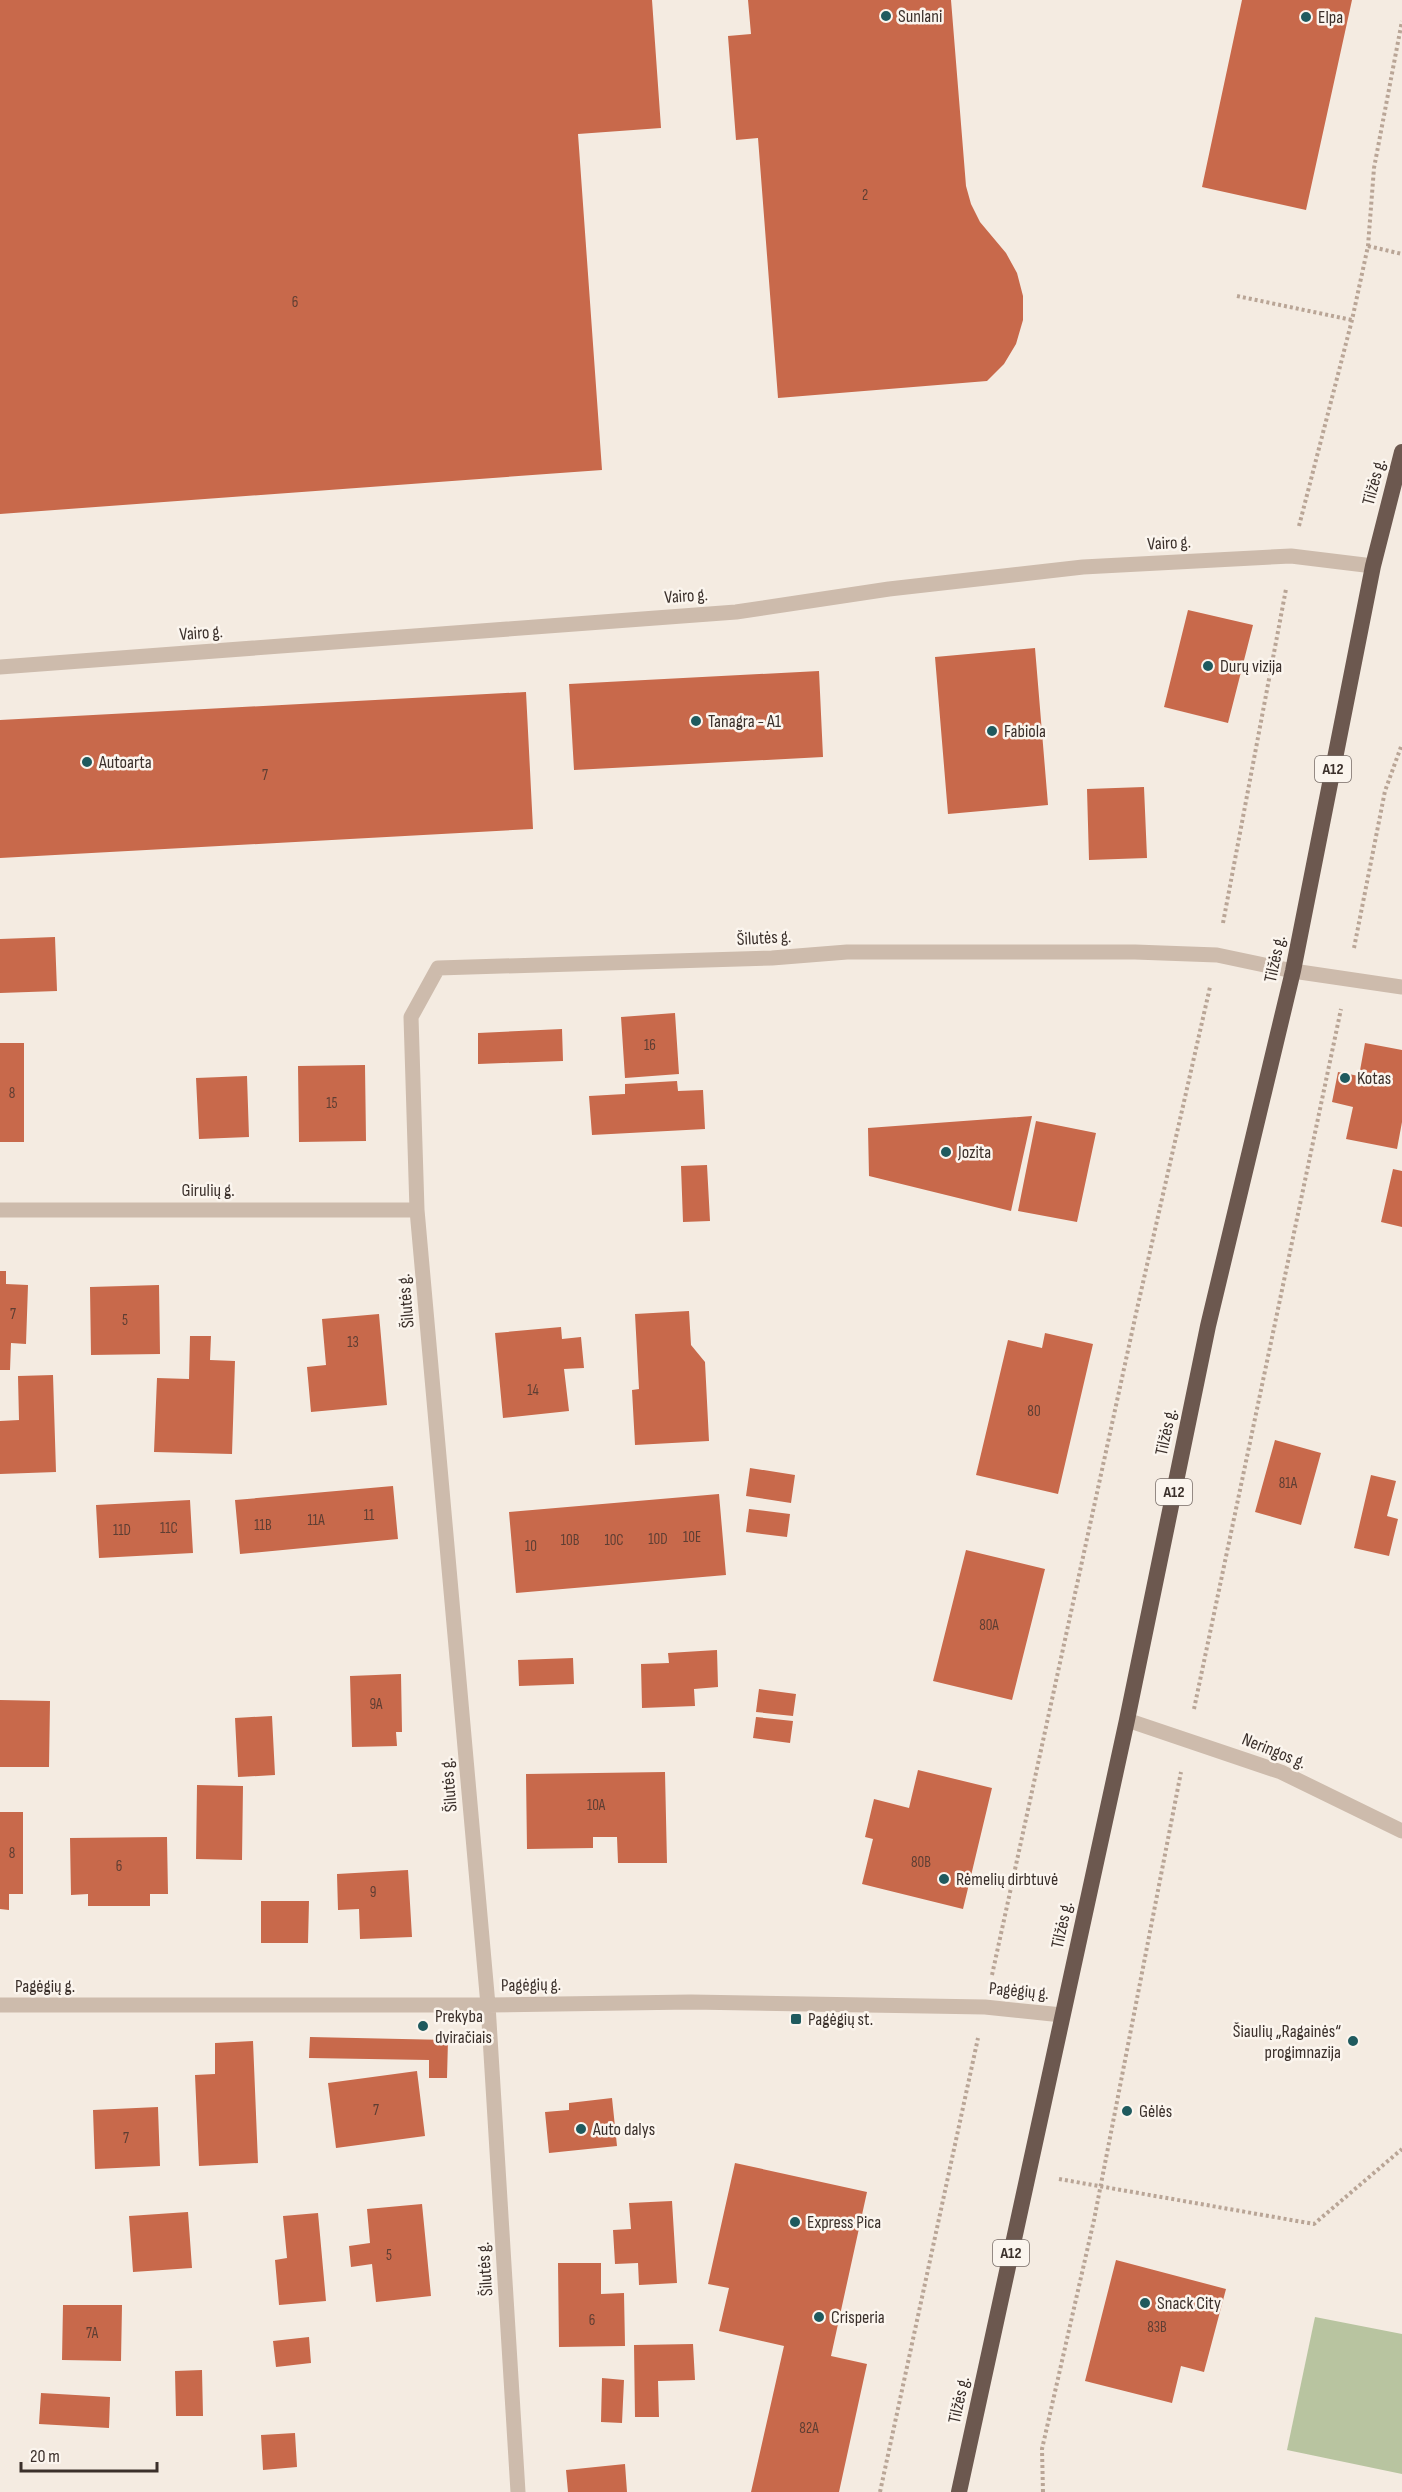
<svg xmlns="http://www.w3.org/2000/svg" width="1402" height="2492" viewBox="0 0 1402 2492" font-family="'Sofia Sans Condensed',sans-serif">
  <rect width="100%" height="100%" fill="#f4ebe1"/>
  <path fill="#b8c4a0" d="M1315,2317L1402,2334V2474L1287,2450Z"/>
  <path fill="#c8694b" d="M0,0H652L661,128L578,134L602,470L0,514Z
    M748,0H951L966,186L971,204L980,222L1006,253L1017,273L1023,296V320L1016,344L1004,364L987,381L778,398L758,138L736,140L728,36L751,34Z
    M1242,0H1352L1306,210L1202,187Z
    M1188,610L1253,625L1228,723L1164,707Z
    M1035,648L1048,805L948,814L935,657Z
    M819,671L823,757L574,770L569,684Z
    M526,692L533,829L0,858V720Z
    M1144,787L1147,858L1089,860L1087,789Z
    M55,937L57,991L0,993V939Z
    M675,1013L679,1074L625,1078L621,1017Z
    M562,1029L563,1061L478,1064V1033Z
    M0,1043H24V1142H0Z
    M1365,1043L1402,1050V1122L1397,1149L1346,1139L1353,1107L1332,1102L1338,1072L1359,1076Z
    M365,1065L366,1141L299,1142L298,1066Z
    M247,1076L249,1137L199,1139L196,1078Z
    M677,1081L678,1091L703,1090L705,1129L592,1135L589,1096L625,1094V1084Z
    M1032,1116L1011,1211L869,1176L868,1128Z
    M1036,1121L1096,1133L1077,1222L1018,1211Z
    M707,1165L710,1221L683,1222L681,1166Z
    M1393,1169L1402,1171V1227L1381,1222Z
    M0,1271H6V1284L28,1285L26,1344L11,1343L10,1370H0Z
    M159,1285L160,1354L91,1355L90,1287Z
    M689,1311L691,1345L705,1362L709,1441L635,1445L632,1390L639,1389L635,1314Z
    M379,1314L387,1405L311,1412L307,1367L326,1365L322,1319Z
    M561,1327L562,1339L581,1337L584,1368L564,1369L569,1411L503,1418L495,1333Z
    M1045,1333L1093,1344L1058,1494L976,1475L1008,1340L1042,1348Z
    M190,1336H211L210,1360L235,1361L232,1454L154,1452L157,1378L189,1379Z
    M53,1375L56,1472L0,1474V1421L19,1420L18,1376Z
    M1275,1440L1321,1453L1301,1525L1255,1512Z
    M750,1468L795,1475L791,1503L746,1496Z
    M1371,1475L1396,1481L1387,1516L1398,1519L1389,1556L1354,1548Z
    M393,1486L398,1539L240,1554L235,1500Z
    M719,1494L726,1575L516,1593L509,1512Z
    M190,1500L193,1553L99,1558L96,1505Z
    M749,1509L790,1514L787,1537L746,1532Z
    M966,1550L1045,1569L1012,1700L933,1681Z
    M717,1650L718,1687L694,1689L695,1706L642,1708L641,1664L669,1663L668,1653Z
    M573,1658L574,1684L519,1686L518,1660Z
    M401,1674L402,1732H396L397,1746L352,1747L350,1676Z
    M759,1689L796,1694L793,1716L756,1712Z
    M0,1700L50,1701L49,1767H0Z
    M272,1716L275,1775L238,1777L235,1718Z
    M756,1717L793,1721L790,1743L753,1738Z
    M918,1770L992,1788L963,1909L862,1884L873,1839L865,1837L874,1799L909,1808Z
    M665,1772L667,1863H618L617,1837H593V1848L527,1849L526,1774Z
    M197,1785L243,1786L242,1860L196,1859Z
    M0,1812H23V1894H9V1910L0,1909Z
    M167,1837L168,1894H150V1906H88V1894L71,1895L70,1838Z
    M408,1870L412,1937L360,1939L359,1909L338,1910L337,1874Z
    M261,1901H309L308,1943H261Z
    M310,2037L448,2040L447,2078H429V2060L309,2058Z
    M253,2041L258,2163L199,2166L195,2075L215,2074V2043Z
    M417,2071L425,2136L336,2148L328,2083Z
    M612,2098L617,2146L549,2153L545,2112L569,2110V2103Z
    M158,2107L160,2166L95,2169L93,2110Z
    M735,2163L867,2192L831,2356L867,2364L839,2492H751L784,2346L719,2331L729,2288L708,2284Z
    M672,2201L677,2283L639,2285L638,2263L615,2264L613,2230L631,2229L629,2203Z
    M422,2204L431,2296L376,2302L372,2264L351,2267L349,2246L370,2243L367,2209Z
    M188,2212L192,2268L133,2272L129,2216Z
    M318,2213L326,2301L279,2305L275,2260L287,2258L283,2216Z
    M1116,2260L1226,2289L1204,2372L1181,2366L1172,2403L1085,2381Z
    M558,2263H601V2294L624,2293L625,2346L559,2347Z
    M63,2305H122L121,2361L62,2360Z
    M309,2337L311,2363L276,2367L273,2341Z
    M693,2344L695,2380L658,2381L659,2417H635L634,2345Z
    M202,2370L203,2416H176L175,2371Z
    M602,2378L624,2380L622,2423L601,2422Z
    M41,2393L110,2397L109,2428L39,2424Z
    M295,2433L297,2467L263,2470L261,2435Z
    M625,2464L627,2492H568L566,2470Z"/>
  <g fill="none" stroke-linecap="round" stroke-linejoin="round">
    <path stroke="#b9a596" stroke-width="4" stroke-dasharray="3 3" stroke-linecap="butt" d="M1368,246L1402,254
      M1237,296L1352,320
      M1299,526L1352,320L1368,246L1374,168L1402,21
      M1223,923L1286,589
      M1354,948L1385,791L1402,744
      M1194,1709L1341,1009
      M992,1975L1137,1309L1210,987
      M1059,2179L1314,2224L1402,2149
      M880,2492L978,2038
      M1043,2492L1042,2449L1094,2220L1181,1772"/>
    <path stroke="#cdbbac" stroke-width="15" d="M0,667L736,612L889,589L1083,567L1291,556L1373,566
      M0,1210H417
      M1127,1720L1281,1772L1402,1831
      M0,2005H488L691,2002L985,2007L1062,2015
      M518,2492L488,2005L417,1210L411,1017L438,968L772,958L847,952H1135L1217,955L1293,971L1402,987"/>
    <path stroke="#6c584f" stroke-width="16" d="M959,2492L1127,1720L1208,1326L1293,971L1373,566L1402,452"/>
  </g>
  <g fill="#1f5a5e" stroke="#fbf5ee" stroke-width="2">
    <circle cx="886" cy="16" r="6"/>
    <circle cx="1306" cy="17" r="6"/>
    <circle cx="1208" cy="666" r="6"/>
    <circle cx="696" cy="721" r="6"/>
    <circle cx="992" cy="731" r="6"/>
    <circle cx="87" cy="762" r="6"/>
    <circle cx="1345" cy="1078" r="6"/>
    <circle cx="946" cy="1152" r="6"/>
    <circle cx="944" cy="1879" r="6"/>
    <rect x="790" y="2013" width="12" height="12" rx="3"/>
    <circle cx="423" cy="2026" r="6"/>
    <circle cx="1353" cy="2041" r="6"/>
    <circle cx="1127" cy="2111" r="6"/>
    <circle cx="581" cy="2129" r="6"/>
    <circle cx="795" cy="2222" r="6"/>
    <circle cx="1145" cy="2303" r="6"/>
    <circle cx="819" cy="2317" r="6"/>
  </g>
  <g text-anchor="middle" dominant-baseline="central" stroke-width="5" stroke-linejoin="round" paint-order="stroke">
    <g font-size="15" fill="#5e3e33">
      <text x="865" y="195">2</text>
      <text x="295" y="302">6</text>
      <text x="265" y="775">7</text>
      <text x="650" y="1045">16</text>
      <text x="12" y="1093">8</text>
      <text x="332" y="1103">15</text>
      <text x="13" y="1314">7</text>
      <text x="125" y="1320">5</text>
      <text x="353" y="1342">13</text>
      <text x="533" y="1390">14</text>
      <text x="1034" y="1411">80</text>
      <text x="1288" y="1483">81A</text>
      <text x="369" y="1515">11</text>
      <text x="316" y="1520">11A</text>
      <text x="263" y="1525">11B</text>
      <text x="169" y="1528">11C</text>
      <text x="122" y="1530">11D</text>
      <text x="692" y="1537">10E</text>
      <text x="658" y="1539">10D</text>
      <text x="570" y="1540">10B</text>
      <text x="614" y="1540">10C</text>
      <text x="531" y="1546">10</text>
      <text x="989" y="1625">80A</text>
      <text x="376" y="1704">9A</text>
      <text x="596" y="1805">10A</text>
      <text x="12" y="1853">8</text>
      <text x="921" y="1862">80B</text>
      <text x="119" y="1866">6</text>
      <text x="373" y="1892">9</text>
      <text x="376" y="2110">7</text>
      <text x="126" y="2138">7</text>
      <text x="389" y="2255">5</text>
      <text x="592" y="2320">6</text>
      <text x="1157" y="2327">83B</text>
      <text x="92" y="2333">7A</text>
      <text x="809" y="2428">82A</text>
    </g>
    <g fill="#fbf5ee" stroke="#756b66" stroke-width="1.5">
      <rect x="1315" y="756" width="36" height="26" rx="4.5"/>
      <rect x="1156" y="1479" width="36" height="26" rx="4.5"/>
      <rect x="993" y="2240" width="36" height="26" rx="4.5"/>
    </g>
    <g font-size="16" font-weight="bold" fill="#3b302b">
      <text x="1333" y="769">A12</text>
      <text x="1174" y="1492">A12</text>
      <text x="1011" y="2253">A12</text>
    </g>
    <g font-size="18" fill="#3b302b" stroke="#fbf5ee" text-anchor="start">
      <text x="898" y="16">Sunlani</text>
      <text x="1318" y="17">Elpa</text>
      <text x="1220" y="666">Durų vizija</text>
      <text x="708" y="721">Tanagra - A1</text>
      <text x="1004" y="731">Fabiola</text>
      <text x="99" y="762">Autoarta</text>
      <text x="1357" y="1078">Kotas</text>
      <text x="958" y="1152">Jozita</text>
      <text x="956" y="1879">Rėmelių dirbtuvė</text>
      <text x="435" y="2016">Prekyba<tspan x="435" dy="21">dviračiais</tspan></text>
      <text x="808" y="2019">Pagėgių st.</text>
      <text x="1341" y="2031" text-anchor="end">Šiaulių „Ragainės“<tspan x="1341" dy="21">progimnazija</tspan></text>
      <text x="1139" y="2111">Gėlės</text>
      <text x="593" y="2129">Auto dalys</text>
      <text x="807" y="2222">Express Pica</text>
      <text x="1157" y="2303">Snack City</text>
      <text x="831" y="2317">Crisperia</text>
    </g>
    <g font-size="18" fill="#3b302b" stroke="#fbf5ee">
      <text transform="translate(1374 482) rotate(-75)">Tilžės g.</text>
      <text transform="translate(1169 543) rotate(-3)">Vairo g.</text>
      <text transform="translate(686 596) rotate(-4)">Vairo g.</text>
      <text transform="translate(201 633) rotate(-4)">Vairo g.</text>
      <text transform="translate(764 938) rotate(-3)">Šilutės g.</text>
      <text transform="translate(1275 959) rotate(-78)">Tilžės g.</text>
      <text x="208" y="1190">Girulių g.</text>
      <text transform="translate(406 1301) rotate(-95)">Šilutės g.</text>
      <text transform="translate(1166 1432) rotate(-78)">Tilžės g.</text>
      <text transform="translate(1274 1751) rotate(22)">Neringos g.</text>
      <text transform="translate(449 1785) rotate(-95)">Šilutės g.</text>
      <text transform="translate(1062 1925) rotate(-78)">Tilžės g.</text>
      <text transform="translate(531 1985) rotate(-1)">Pagėgių g.</text>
      <text x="45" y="1986">Pagėgių g.</text>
      <text transform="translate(1019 1991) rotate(5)">Pagėgių g.</text>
      <text transform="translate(485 2269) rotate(-94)">Šilutės g.</text>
      <text transform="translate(959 2400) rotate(-78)">Tilžės g.</text>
    </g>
  </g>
  <path d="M21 2462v9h136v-9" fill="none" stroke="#3b302b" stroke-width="3"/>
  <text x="30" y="2462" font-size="18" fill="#3b302b" stroke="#fbf5ee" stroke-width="4.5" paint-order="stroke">20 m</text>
</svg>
